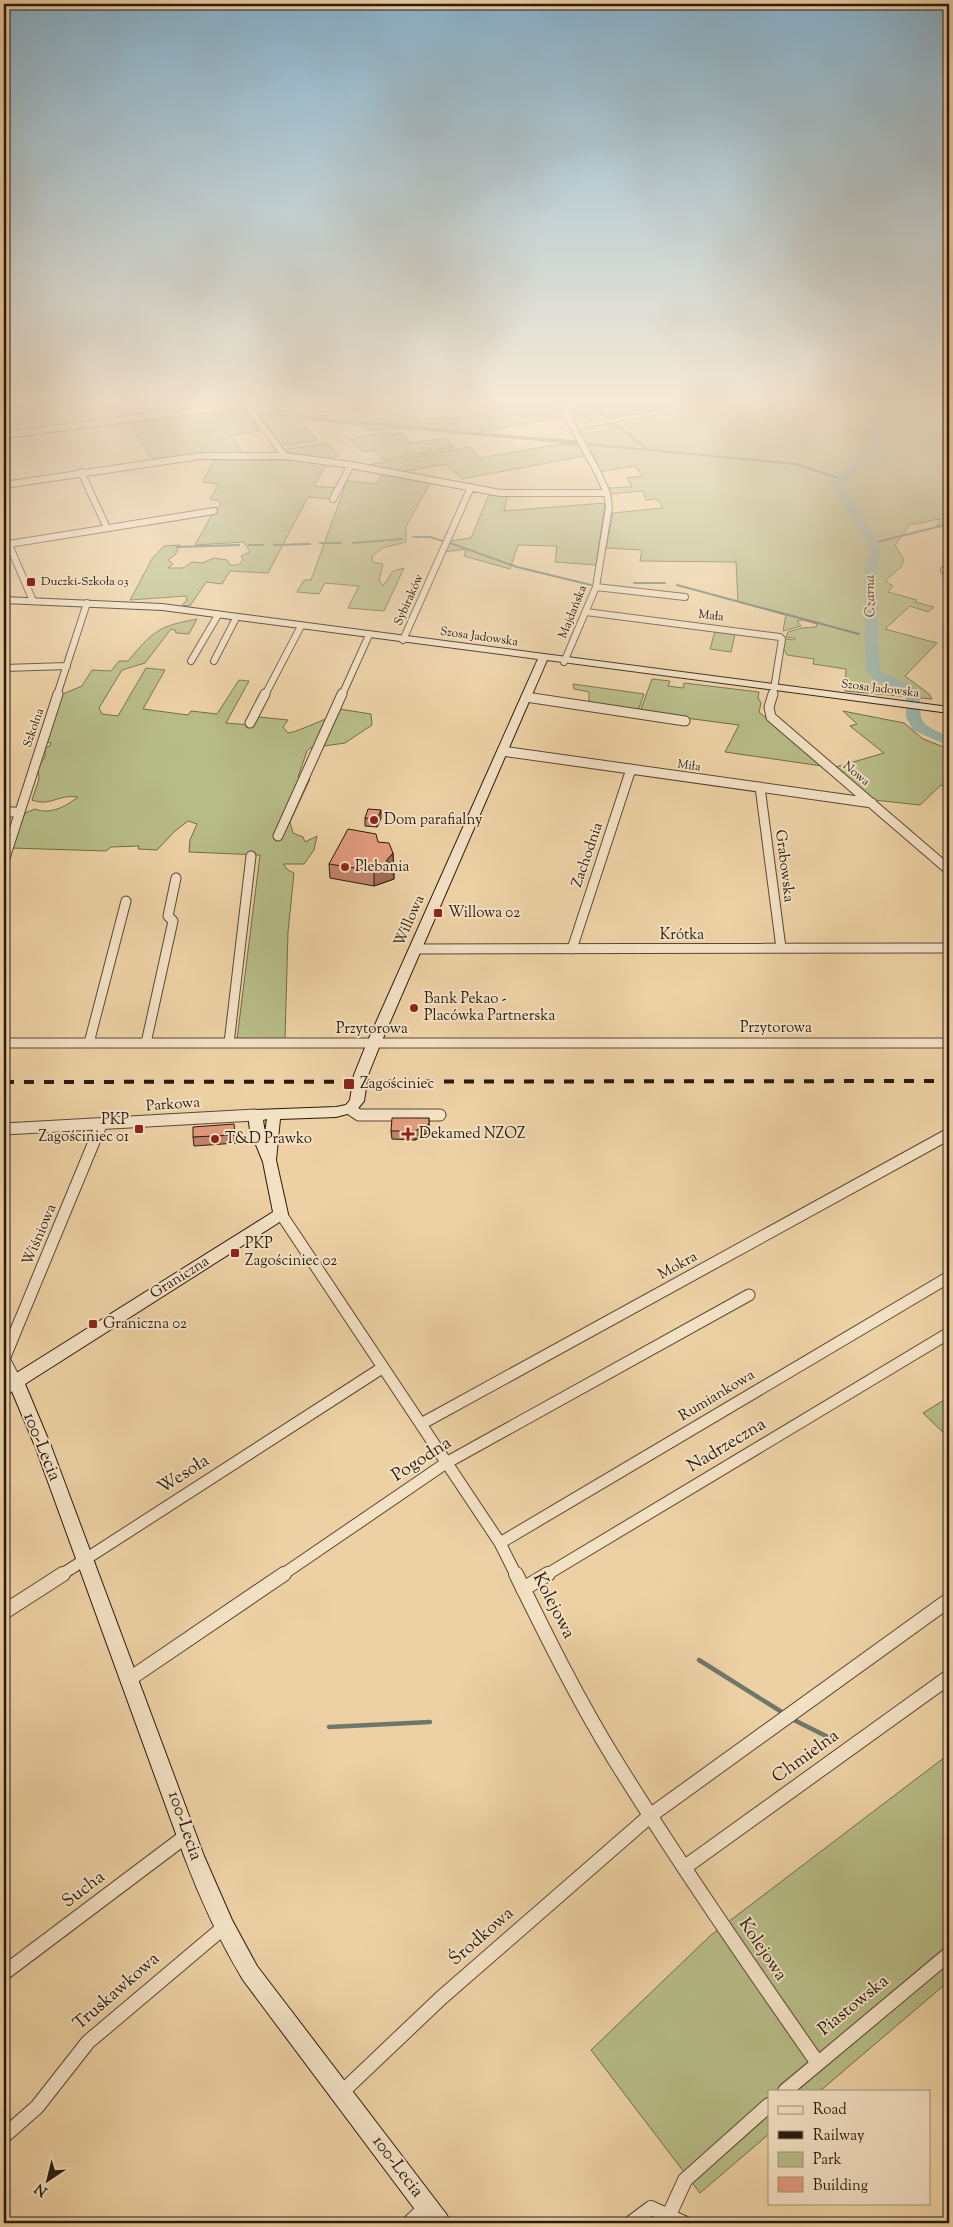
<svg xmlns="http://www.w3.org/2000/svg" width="953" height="2227" viewBox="0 0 953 2227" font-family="'Sorts Mill Goudy',serif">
  <rect width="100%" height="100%" fill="#edd1a4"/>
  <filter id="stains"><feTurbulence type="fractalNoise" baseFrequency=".004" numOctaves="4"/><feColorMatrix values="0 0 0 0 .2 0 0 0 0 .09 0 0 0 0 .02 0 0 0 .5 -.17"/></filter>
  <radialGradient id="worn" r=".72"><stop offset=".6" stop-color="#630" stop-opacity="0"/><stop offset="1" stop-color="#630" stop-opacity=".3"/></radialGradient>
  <path fill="#b7bc87" stroke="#706c4a" d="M4,403H50L51,405L4,412Z
    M352,403H401L372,408L374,410L402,405L418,421L442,417L445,420L489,412L486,409L537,403L562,412L564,416L477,433L578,441L580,444L397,428L365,431L368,426L312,420L302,422L317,440L288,445L280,443L258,413L278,409L324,416L358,410Z
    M576,403H949V511L946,513L949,515V524L937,526L940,519C929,520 921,525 910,524L895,545L904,560L901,567L885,581L893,586L888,592L917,600L915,602L934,607L928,612L910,606L885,629L937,643L905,676L929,694L932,699L845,691L846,669L813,664L814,659L787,655L783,648L785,639L794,640L795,638L786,637L788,632L802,628L816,627L817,624L803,620L797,621L801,626L783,631L786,615L738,602L736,562L640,561L642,550L606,548L613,513L663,508L657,499L646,500L643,491L611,494L608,488L632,487L627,478L643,476L635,466L599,472L598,465L577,429L668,413L663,409L575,425L569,413Z
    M242,407L260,431L231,435L245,456L196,455L153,459L127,421Z
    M387,432L390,435L402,433L412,443L446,438L455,447L383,460L374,450L363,452L350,439Z
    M327,443L339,456L326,459L286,452L288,449Z
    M560,444L581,445L584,456L462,479L446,464L401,472L368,465L470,447L480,458Z
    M214,460H301L327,463L314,486L336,488L330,499L308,497L268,573L230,571L222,584L206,582L190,606L182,605L187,600L186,596L130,600L152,559L164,546L180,545L175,555L168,560L173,564L168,568H183L192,562L202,563L214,558L227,560L230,565H238L243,560L241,556L250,552L244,542L195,545L214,511L221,505L219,501L210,499L219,484L203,482Z
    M383,472L431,482L406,526V542L383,548L372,556L373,562L383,564L379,580L383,586L393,571L404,568L384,611L348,608L359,586L325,583L319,594L297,592L304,580H311L347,481L377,484Z
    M490,492L508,495L504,511L605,503L596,565L555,562L557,546L518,545L510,569L464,556L466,549L444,552L449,541L471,538Z
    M197,619L189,634L176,633L175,630L171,629L145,663L122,670L99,708L102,714L118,716L146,668L165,670L143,709L188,715L191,711L217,714L239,680L249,681L226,723L251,725L259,717L288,720L283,727L288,733C294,733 320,721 328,718L333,708L371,714L372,725L345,743L310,748L307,751L298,777L310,779L290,822L293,833L303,837L305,842L317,836L314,850L304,864H283L288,870L294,873L288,932L285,1039H237L260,855L189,852L190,840L197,824L188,821L175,831L157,850L138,849L139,846L111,847L106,851L11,848L25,813L35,809C50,815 65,807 78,797C57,794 51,807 32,800L39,779L38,766L45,757V748L50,746L51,743L46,742L63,694L82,686L92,670L111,671L119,661H128C153,631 159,626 197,619Z
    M715,631L735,634L731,652L710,649Z
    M652,679L670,681L668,686L683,688L684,683L759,692L758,698L761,703L759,712L822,766L725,752L739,725L640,712Z
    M573,684L644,694L638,711L589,702V692L574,689Z
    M843,711L904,723L923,739L949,749V790L941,785L920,805L874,800L836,767L884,753L850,726L857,724Z
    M949,1397V1438L923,1413Z
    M949,1754V1981L820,2091H769V2134L700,2193L591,2050L711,1935Z"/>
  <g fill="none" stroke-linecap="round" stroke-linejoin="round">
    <path stroke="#6d786d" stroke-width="2" d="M586,403L608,419
      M229,408L246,411
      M260,413L578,443
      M614,423L647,449
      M587,444L796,464L841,479
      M413,537H430L443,541
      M320,543H341
      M353,543L402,539
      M450,543L517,567L591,585
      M873,543L949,524
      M249,545H263
      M274,545L310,544
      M177,547L239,545
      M634,583H665
      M677,585L859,634
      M866,636L871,638"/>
    <path stroke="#6d786d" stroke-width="4.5" d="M699,1660L785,1714
      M792,1719L832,1739
      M329,1727L430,1722"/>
    <path fill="#9ab6ad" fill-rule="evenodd" d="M874,403H884L881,414L884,447L843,485L879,543L881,552L876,574L880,669L883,673L918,689L920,692C920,726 919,722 949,737V746L913,730L906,717V694L873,679L866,670L864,574L869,552L867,543L831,484L872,446L871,414Z"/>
    <defs>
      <path id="street-far3" d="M245,403L285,456
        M251,411L307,403
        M4,435L246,404
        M81,472L107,528
        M4,485L200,456H285L351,465L500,493H607
        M333,499L351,465
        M4,533L33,601
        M9,544L214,511
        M944,570L949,571
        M596,587L685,597
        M586,612L780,637L782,639L773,695
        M403,640L471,487
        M191,661L218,615
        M214,661L236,618
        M564,662L596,587L609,507L607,493L598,473L567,416V411L574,403
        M4,668L67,666
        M57,695L87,603
        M265,695L301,626
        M342,695L369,635"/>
      <path id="street-far2" d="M773,694L769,707L771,717L949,870
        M526,697L685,721
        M250,723L265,694
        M502,751L872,803
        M760,787L781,948
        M4,812H18
        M278,836L342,694
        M4,861L58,694
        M416,949L949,948
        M572,949L631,769
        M4,1043H949
        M89,1043L126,901
        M146,1043L173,921L168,916L176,878
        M229,1043L251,856"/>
      <path id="street-far1" d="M350,1109L359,1115H440
        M4,1129L255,1115
        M281,1214L500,1543L516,1575
        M4,1390L16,1382L4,1359L101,1125
        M421,1424L949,1134
        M500,1543L949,1277
        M61,1575L382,1368
        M282,1575L446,1463L749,1295
        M546,1575L949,1333"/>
      <path id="street" d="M516,1574C547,1637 578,1700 615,1760C679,1863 748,1963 817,2062
        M523,1589L548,1574
        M4,1612L63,1574
        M128,1680L284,1574
        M685,1867L949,1677
        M4,1973L186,1836
        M785,2091L949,1954
        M341,2093L441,1998L651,1815L949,1600
        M4,2136L37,2107L88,2042L223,1928
        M669,2215L685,2180L769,2105
        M409,2223L427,2206
        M631,2223L651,2208L684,2223"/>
      <path id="secondary" d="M4,597L162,604L949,707V713L547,660L380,1045L368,1075L364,1101L355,1112L336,1117L280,1119L276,1160L288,1214L286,1218L25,1384L51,1446L204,1856L232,1920L257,1966L447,2215L450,2223H425L243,1980C219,1940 200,1899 184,1856L35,1446L8,1382L10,1377L273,1212L263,1162L250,1130L248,1115L255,1110L336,1107L346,1105L350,1100L354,1075L366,1045L538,659L162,610L4,603ZM267,1119L265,1133L263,1120Z"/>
    </defs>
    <use href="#street-far3" stroke="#5a4834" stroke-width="8"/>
    <use href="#street-far2" stroke="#5a4834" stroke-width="11"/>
    <use href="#street-far1" stroke="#5a4834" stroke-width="13"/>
    <use href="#street" stroke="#5a4834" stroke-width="16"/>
    <use href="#secondary" stroke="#291b0e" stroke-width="2"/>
    <use href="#street-far3" stroke="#f3e1c4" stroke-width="6"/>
    <use href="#street-far2" stroke="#f3e1c4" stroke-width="9"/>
    <use href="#street-far1" stroke="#f3e1c4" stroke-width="11"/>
    <use href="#street" stroke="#f3e1c4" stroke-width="14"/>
    <use href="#secondary" fill="#f3e1c4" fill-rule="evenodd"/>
    <path stroke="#291b0e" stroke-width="4" stroke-dasharray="10 10" stroke-linecap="butt" d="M4,1082L949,1081"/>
  </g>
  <path fill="#c3846c" stroke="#291b0e" d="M365,818H381L377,827L365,826Z
    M378,842L393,853L394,879L374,886L330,878L329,864Z
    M429,1118V1132L415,1140L392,1139L391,1131Z
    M236,1132L237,1143L194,1146L193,1137Z"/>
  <path fill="#9f6c58" stroke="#291b0e" d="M381,810V818L377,827V819Z
    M393,853L394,879L374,886V871L386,861Z
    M429,1124V1132L415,1140V1131Z"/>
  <path fill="#e39a7d" stroke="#291b0e" d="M368,809L381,810L377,819L365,818Z
    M348,829L376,834L378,842L389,843L393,853L386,861L393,864L374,871L329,864Z
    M392,1118H429V1124L415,1131H391Z
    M234,1124L235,1135L193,1137V1127Z"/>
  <linearGradient id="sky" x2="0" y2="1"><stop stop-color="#89b5d0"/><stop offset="0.56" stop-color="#f7ead6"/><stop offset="1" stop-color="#f7ead6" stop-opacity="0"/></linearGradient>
  <rect width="953" height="715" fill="url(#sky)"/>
  <g fill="#8f2418" stroke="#f3e1c4" stroke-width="2">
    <rect x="26" y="577" width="10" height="10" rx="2.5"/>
    <circle cx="374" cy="820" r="5"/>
    <circle cx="345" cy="867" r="5"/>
    <rect x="433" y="908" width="10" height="10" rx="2.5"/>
    <circle cx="414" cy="1008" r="5"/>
    <rect x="343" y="1078" width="12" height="12" rx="2.5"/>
    <rect x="134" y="1124" width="10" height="10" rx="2.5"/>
    <path d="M405.5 1126.5h5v5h5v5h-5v5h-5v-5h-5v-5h5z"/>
    <circle cx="215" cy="1139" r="5"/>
    <rect x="230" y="1248" width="10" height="10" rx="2.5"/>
    <rect x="88" y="1319" width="10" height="10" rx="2.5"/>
  </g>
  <g text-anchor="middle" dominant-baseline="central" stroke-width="4" stroke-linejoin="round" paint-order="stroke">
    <g font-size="12" fill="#291b0e" stroke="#f3e1c4" text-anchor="start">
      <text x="41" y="582">Duczki-Szkoła 03</text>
    </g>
    <g font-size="12" fill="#291b0e" stroke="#f3e1c4">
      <text transform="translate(409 600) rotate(-66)">Sybiraków</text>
      <text transform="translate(573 612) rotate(-68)">Majdańska</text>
      <text transform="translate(711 616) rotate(7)">Mała</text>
      <text transform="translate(479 637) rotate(8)">Szosa Jadowska</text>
      <text transform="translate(880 689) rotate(7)">Szosa Jadowska</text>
      <text transform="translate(34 728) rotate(-71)">Szkolna</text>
      <text transform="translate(689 766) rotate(8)">Miła</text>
      <text transform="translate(856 774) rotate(40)">Nowa</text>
    </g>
    <g font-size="14" font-style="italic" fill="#4b4a3e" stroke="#f3e1c4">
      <text transform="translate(871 596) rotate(-91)">Czarna</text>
    </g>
    <g font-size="15" fill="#291b0e" stroke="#f3e1c4" text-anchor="start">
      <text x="384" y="820">Dom parafialny</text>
      <text x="355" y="867">Plebania</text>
      <text x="448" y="913">Willowa 02</text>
      <text x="424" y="999">Bank Pekao -<tspan x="424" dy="17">Placówka Partnerska</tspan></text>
      <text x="360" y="1084">Zagościniec</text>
      <text x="129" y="1120" text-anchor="end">PKP<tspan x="129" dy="17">Zagościniec 01</tspan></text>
      <text x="419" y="1134">Dekamed NZOZ</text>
      <text x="225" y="1139">T&amp;D Prawko</text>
      <text x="245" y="1244">PKP<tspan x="245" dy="17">Zagościniec 02</tspan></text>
      <text x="103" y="1324">Graniczna 02</text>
    </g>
    <g font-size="15" fill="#291b0e" stroke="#f3e1c4">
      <text transform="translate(588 855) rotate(-71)">Zachodnia</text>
      <text transform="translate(784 866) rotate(83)">Grabowska</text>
      <text transform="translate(410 921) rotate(-66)">Willowa</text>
      <text x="682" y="935">Krótka</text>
      <text x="776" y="1028">Przytorowa</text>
      <text x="372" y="1029">Przytorowa</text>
      <text transform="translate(173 1105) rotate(-4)">Parkowa</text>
      <text transform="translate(40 1235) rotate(-67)">Wiśniowa</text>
      <text transform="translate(678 1266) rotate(-29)">Mokra</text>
      <text transform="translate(180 1278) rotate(-32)">Graniczna</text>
      <text transform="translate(717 1396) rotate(-31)">Rumiankowa</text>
    </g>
    <g font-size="18" fill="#291b0e" stroke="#f3e1c4">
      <text transform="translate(727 1446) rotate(-31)">Nadrzeczna</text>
      <text transform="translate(41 1447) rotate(68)">100-Lecia</text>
      <text transform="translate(422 1460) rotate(-33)">Pogodna</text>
      <text transform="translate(184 1475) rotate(-33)">Wesoła</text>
      <text transform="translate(553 1606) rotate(63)">Kolejowa</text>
      <text transform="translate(806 1757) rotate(-36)">Chmielna</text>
      <text transform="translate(184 1826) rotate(71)">100-Lecia</text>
      <text transform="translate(84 1890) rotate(-37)">Sucha</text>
      <text transform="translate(482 1937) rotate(-41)">Środkowa</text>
      <text transform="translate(762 1950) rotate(56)">Kolejowa</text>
      <text transform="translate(117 1992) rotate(-41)">Truskawkowa</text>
      <text transform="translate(854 2006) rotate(-39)">Piastowska</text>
      <text transform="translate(397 2167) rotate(53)">100-Lecia</text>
    </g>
  </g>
  <rect width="953" height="2227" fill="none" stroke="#edd1a4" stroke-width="20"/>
  <rect x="5" y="5" width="943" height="2217" fill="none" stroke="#291b0e" stroke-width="2.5"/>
  <rect x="10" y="10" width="933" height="2207" fill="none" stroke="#291b0e"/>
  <rect x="768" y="2090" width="162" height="115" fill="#f3e1c4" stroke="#a2927b"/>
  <rect x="778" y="2106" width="25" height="8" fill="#f3e1c4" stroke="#a2927b"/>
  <text x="813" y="2114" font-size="15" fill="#291b0e">Road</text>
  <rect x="778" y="2131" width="25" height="8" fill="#291b0e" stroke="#a2927b"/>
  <text x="813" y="2140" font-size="15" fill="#291b0e">Railway</text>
  <rect x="778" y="2152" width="25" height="15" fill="#b7bc87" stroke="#a2927b"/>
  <text x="813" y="2164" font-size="15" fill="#291b0e">Park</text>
  <rect x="778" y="2177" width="25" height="15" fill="#e39a7d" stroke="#a2927b"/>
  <text x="813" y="2190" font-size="15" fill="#291b0e">Building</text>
  <g transform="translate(48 2180) rotate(215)" stroke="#f3e1c4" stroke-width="4" paint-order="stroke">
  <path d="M0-4L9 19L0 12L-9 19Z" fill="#291b0e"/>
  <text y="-8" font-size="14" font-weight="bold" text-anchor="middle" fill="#291b0e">N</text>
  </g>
  <rect width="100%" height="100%" filter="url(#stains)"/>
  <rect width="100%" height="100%" fill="url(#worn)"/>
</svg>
